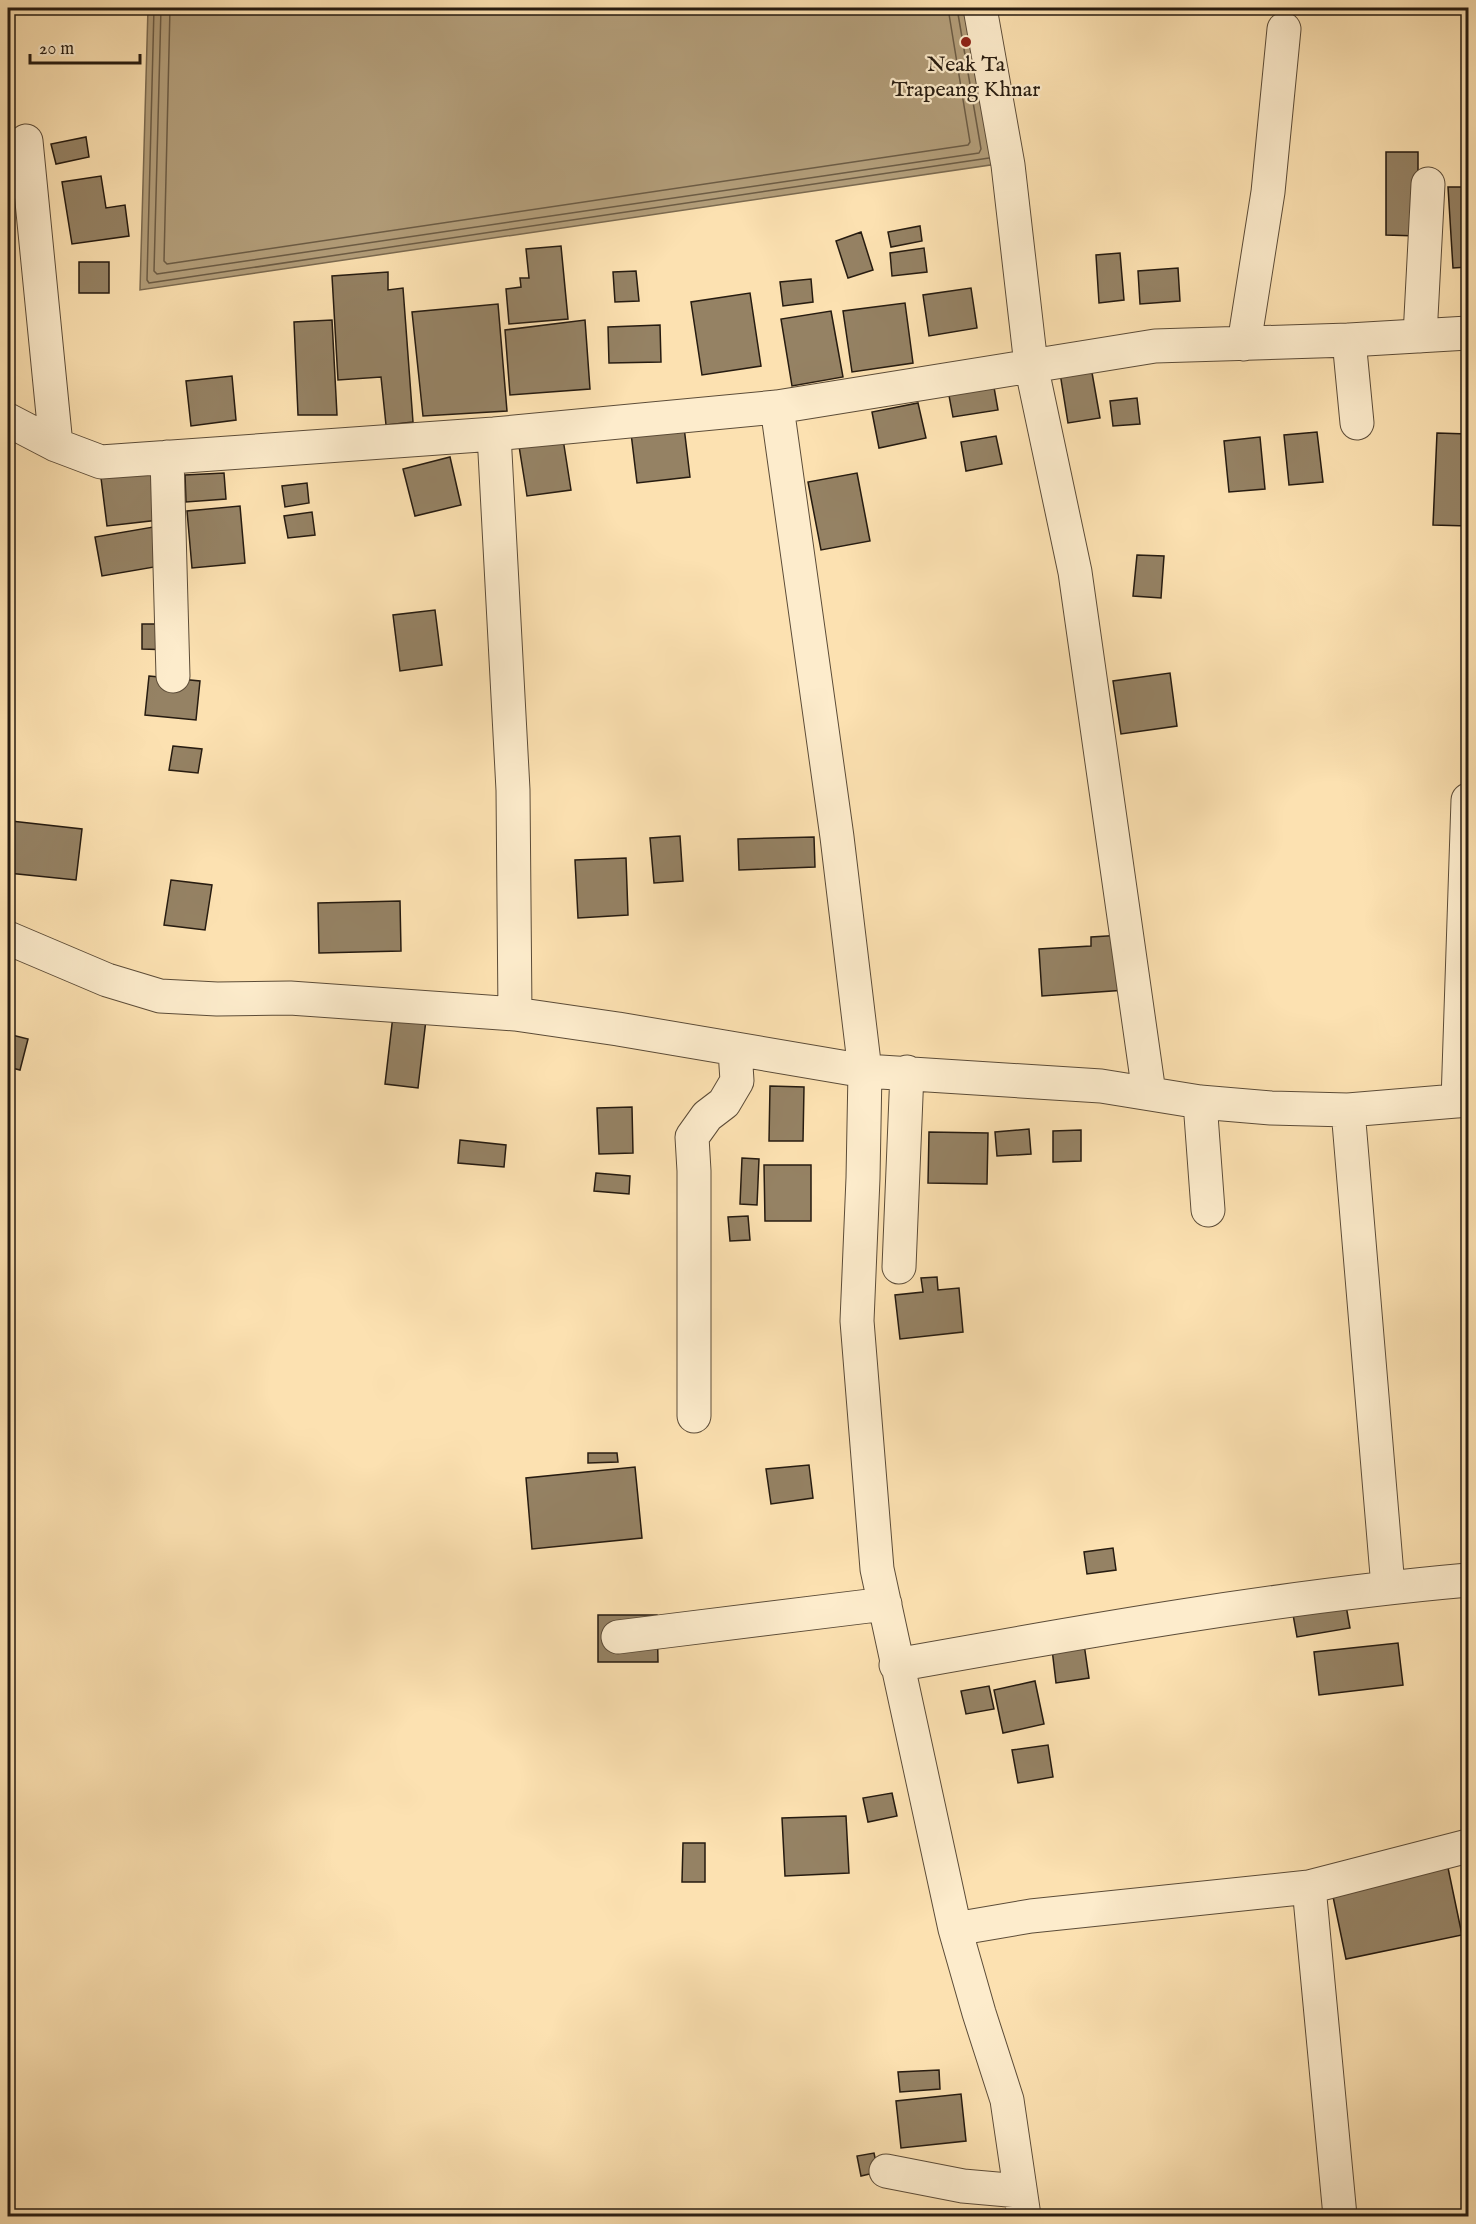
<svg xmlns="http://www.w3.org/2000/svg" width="1476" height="2224" viewBox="0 0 1476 2224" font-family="'IM FELL English',serif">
  <rect width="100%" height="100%" fill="#fce1b1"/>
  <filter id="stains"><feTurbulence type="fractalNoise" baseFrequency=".00333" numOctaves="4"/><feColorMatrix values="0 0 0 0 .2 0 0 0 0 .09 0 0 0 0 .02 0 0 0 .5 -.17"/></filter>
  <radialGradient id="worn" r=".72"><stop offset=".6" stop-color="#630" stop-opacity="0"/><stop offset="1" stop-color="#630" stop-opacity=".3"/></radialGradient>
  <path fill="#b39e7a" stroke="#7b6a50" stroke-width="1.5" d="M148,8H970L997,164L140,290Z"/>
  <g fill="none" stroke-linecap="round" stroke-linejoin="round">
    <path stroke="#6c5c45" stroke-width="1.5" d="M154,8L147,280L149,283L989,158
      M161,8L154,271L157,274L979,153L981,149L957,8
      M170,8L164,261L167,264L968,145L970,142L948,8"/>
  </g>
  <path fill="#958264" stroke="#261b10" stroke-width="1.5" d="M16,8H91V11L16,13Z
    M86,137L89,157L56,164L51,144Z
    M1386,152H1418V236L1386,235Z
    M101,176L106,208L125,205L129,236L72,244L62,182Z
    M1448,187H1468V267L1453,268Z
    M920,226L922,241L891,247L888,232Z
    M861,232L873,270L848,278L836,241Z
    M561,246L568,319L509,324L506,289L521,287L520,278H529L526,249Z
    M924,248L927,272L892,276L890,253Z
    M1120,253L1124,300L1099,303L1096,255Z
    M79,262H109V293H79Z
    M1178,268L1180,301L1140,304L1138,271Z
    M636,271L639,301L615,302L613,272Z
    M388,272V290L403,288L413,422L386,425L381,377L338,380L332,276Z
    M811,279L813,302L783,306L780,282Z
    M971,288L977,328L929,336L923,295Z
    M750,293L761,366L702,375L691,302Z
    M905,303L913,363L852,372L843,311Z
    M498,304L507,411L423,416L412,312Z
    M831,311L843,377L792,386L781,319Z
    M332,320L337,415H298L294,322Z
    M585,320L590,389L510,395L505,330Z
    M660,325L661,362L609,363L608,327Z
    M1091,367L1100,418L1068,423L1060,373Z
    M232,376L236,420L191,426L186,381Z
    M992,376L998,410L953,417L947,385Z
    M1137,398L1140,424L1113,426L1110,401Z
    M918,403L926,438L879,448L872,412Z
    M684,427L690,477L637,483L631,433Z
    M1317,432L1323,482L1289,485L1284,435Z
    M1437,433L1468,434V526L1433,525Z
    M996,436L1002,464L966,471L961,442Z
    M1260,437L1265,489L1229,492L1224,441Z
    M563,439L571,490L527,496L519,446Z
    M450,457L461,505L415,516L403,469Z
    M153,472L159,520L107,526L101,478Z
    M224,473L226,499L186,502L185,475Z
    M857,473L870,541L821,550L808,482Z
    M307,483L309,503L285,507L282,486Z
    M240,506L245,563L192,568L187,511Z
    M312,512L315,535L288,538L284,516Z
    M159,526L166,565L102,576L95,537Z
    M1137,555L1164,556L1161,598L1133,596Z
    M435,610L442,665L400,671L393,615Z
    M142,624H173L172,650L142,649Z
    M1170,673L1177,726L1121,734L1113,681Z
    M149,676L200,681L196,720L145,715Z
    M173,746L202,749L198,773L169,770Z
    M11,821L82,829L76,880L8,873Z
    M680,836L683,881L654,883L650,838Z
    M814,837L815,867L739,870L738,839Z
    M626,858L628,915L578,918L575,860Z
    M171,880L212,885L205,930L164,925Z
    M400,901L401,951L319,953L318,903Z
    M1123,935L1126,990L1042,996L1039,949L1091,946V937Z
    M394,1007L427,1011L418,1088L385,1084Z
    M8,1034L28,1039L20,1070L8,1067Z
    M770,1086L804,1087L803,1141H769Z
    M632,1107L633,1153L599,1154L597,1108Z
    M1029,1129L1031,1154L997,1156L995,1132Z
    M1081,1130V1161L1053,1162V1131Z
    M929,1132L988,1133L987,1184L928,1183Z
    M460,1140L506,1145L504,1167L458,1163Z
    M742,1158L759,1159L757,1205L740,1204Z
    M764,1165H811V1221H765Z
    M596,1173L630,1176L629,1194L594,1191Z
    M748,1216L750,1240L730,1241L728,1217Z
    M937,1277L938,1290L959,1288L963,1332L900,1339L895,1295L923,1292L921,1278Z
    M588,1453H617L618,1462L588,1463Z
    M809,1465L813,1498L771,1504L766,1469Z
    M635,1467L642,1538L532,1549L526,1478Z
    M1113,1548L1116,1570L1087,1574L1084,1552Z
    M1345,1600L1350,1628L1297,1637L1292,1609Z
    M598,1615H657L658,1662H598Z
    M1398,1643L1403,1685L1319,1695L1314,1652Z
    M1084,1644L1089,1678L1056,1683L1052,1649Z
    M1035,1681L1044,1724L1003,1733L994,1690Z
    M989,1686L994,1709L966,1714L961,1691Z
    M1048,1745L1053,1777L1018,1783L1012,1750Z
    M892,1793L897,1816L868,1822L863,1798Z
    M846,1816L849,1873L785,1876L782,1818Z
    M683,1843H705V1882H682Z
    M1447,1863L1462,1935L1346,1959L1331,1887Z
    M939,2070L940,2089L900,2092L898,2072Z
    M961,2094L966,2141L901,2148L896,2101Z
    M874,2153L878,2172L861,2176L857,2156Z"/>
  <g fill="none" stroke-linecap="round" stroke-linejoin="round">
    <defs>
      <path id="street" d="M980,8L1008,165L1031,365L1075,572L1149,1093
        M26,141L56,445
        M1420,336L1428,184
        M1349,340L1357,423
        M1244,344L1268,192L1284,29
        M777,407L837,837L865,1071L863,1178L857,1321L877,1569L955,1929L979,2013L1007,2100L1024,2216
        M8,420L56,445L101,462L494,434L777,407L1155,346L1349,340L1468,333
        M494,434L513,790L515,1014
        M167,457L173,676
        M8,938L107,980L160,996L217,999L290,998L515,1014L618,1029L865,1071L1101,1086L1200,1102L1271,1108L1348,1110L1468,1100
        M1458,1101L1468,800
        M1200,1102L1208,1210
        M1348,1110L1388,1587
        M899,1267L907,1072
        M694,1416V1171L692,1137L707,1116L724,1103L737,1081L735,1050
        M618,1637L885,1604
        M896,1665C1086,1631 1277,1597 1468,1580
        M1309,1887L1340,2216
        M955,1929L1031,1916L1309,1887L1468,1846
        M886,2171L963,2186L1020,2191"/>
    </defs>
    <use href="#street" stroke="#5c4c38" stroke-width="35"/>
    <use href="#street" stroke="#fdeccc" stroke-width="33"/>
  </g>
  <circle fill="#8f2418" stroke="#fdeccc" stroke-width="2" cx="966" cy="42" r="6"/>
  <g text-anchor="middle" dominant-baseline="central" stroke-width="4.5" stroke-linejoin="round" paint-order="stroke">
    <g font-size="22" fill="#261b10" stroke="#fdeccc">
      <text x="966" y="65">Neak Ta<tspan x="966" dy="25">Trapeang Khnar</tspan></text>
    </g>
  </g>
  <rect width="1476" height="2224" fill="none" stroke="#fce1b1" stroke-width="30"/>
  <rect x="9" y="9" width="1458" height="2206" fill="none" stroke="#261b10" stroke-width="3"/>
  <rect x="15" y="15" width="1446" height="2194" fill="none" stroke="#261b10" stroke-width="1.5"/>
  <path d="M30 54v9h110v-9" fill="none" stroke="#261b10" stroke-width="3"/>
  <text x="39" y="54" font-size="18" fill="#261b10" stroke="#fdeccc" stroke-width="4.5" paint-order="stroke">20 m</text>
  <rect width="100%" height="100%" filter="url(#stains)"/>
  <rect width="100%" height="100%" fill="url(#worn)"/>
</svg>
